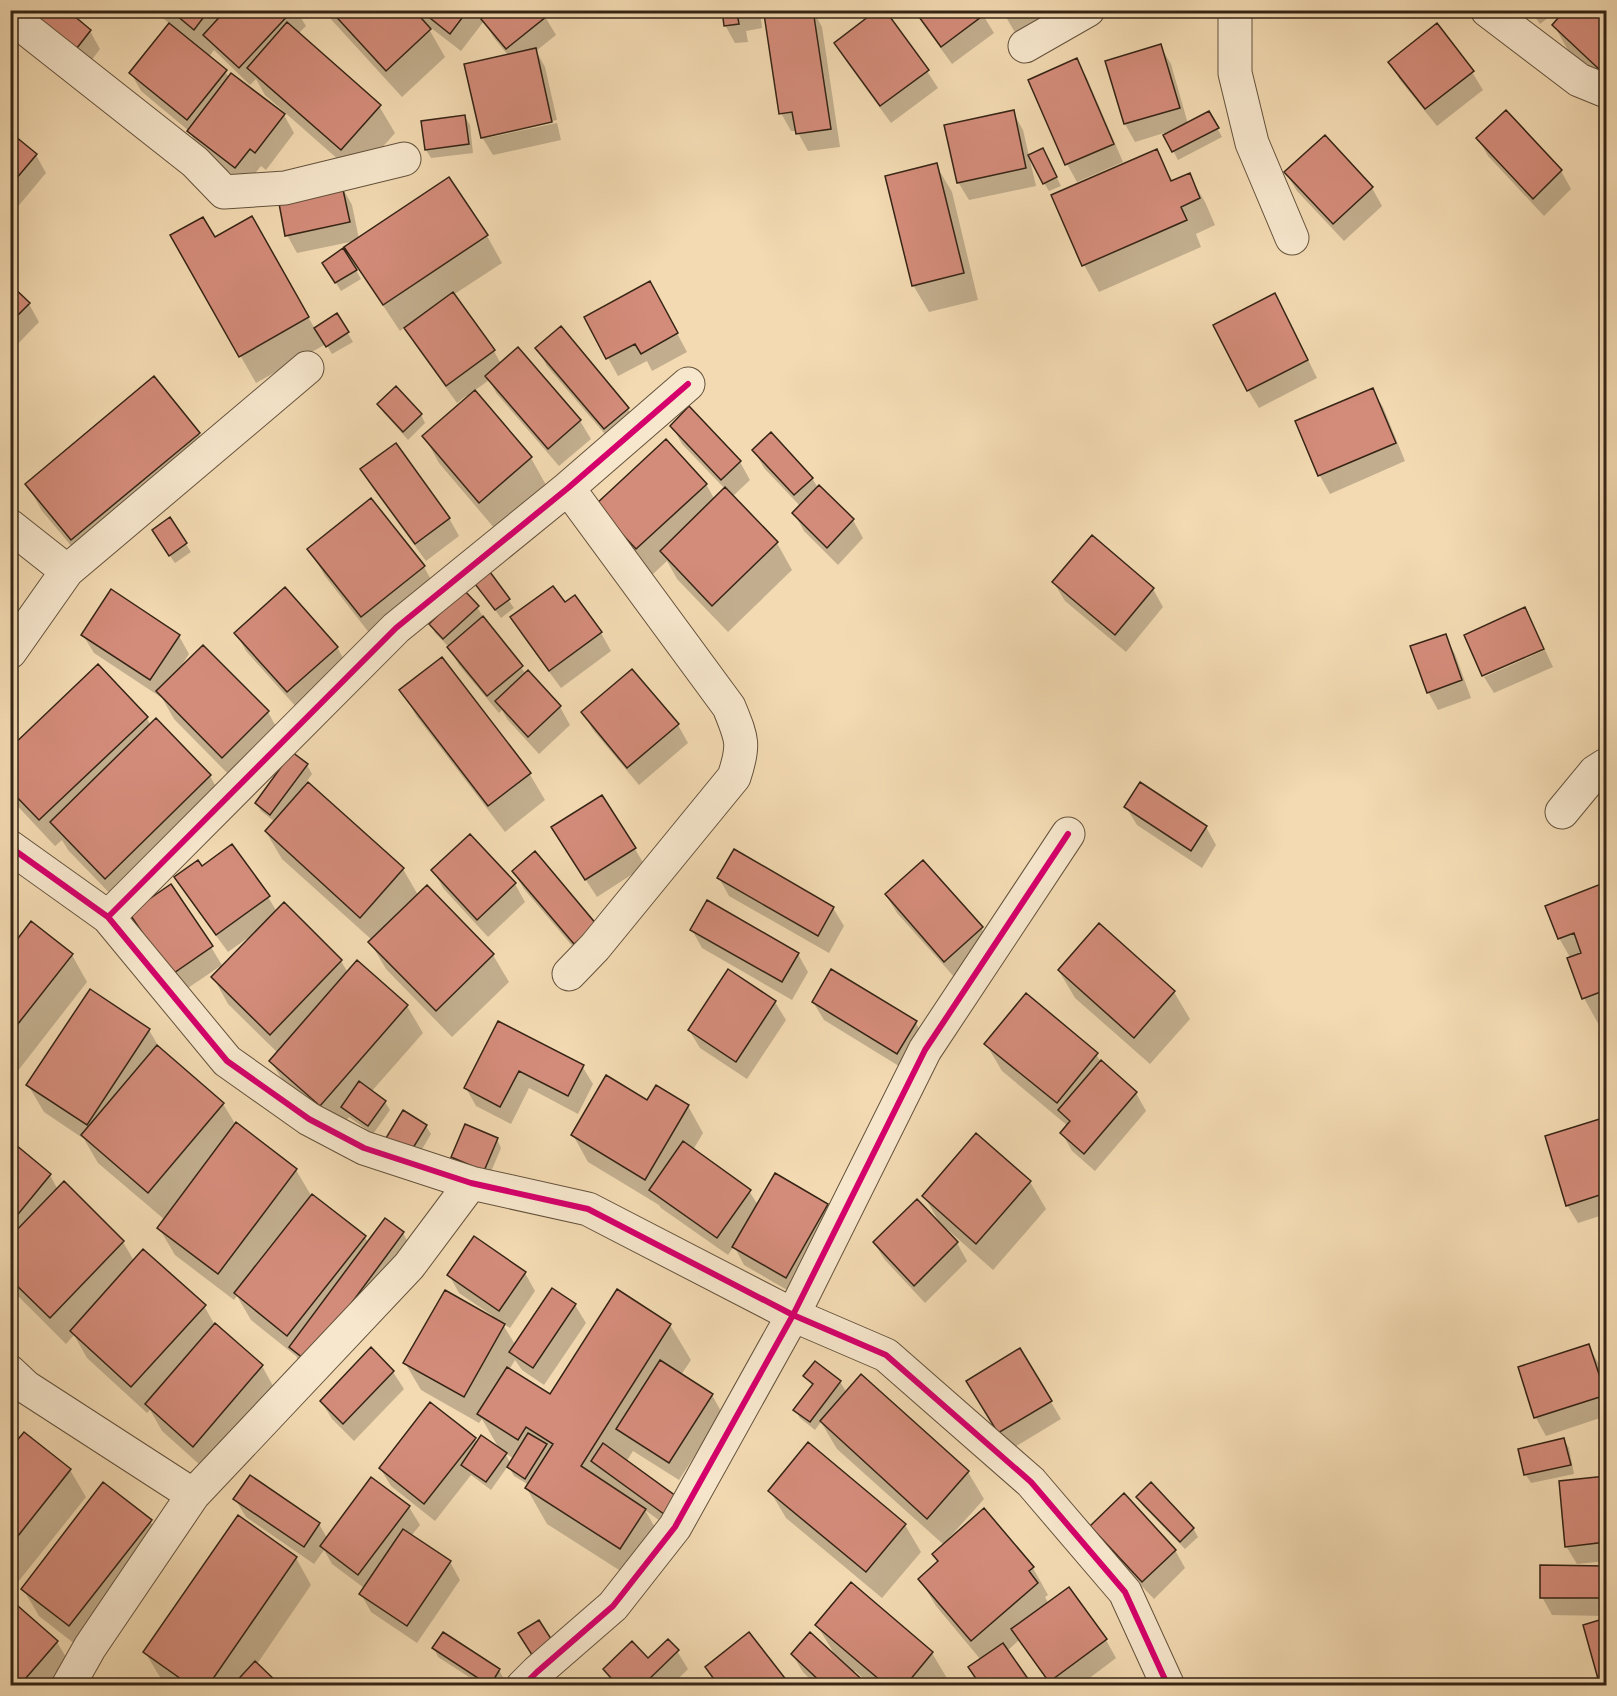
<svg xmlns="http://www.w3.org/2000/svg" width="1617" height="1696" viewBox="0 0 1617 1696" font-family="Vollkorn,serif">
  <rect width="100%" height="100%" fill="#f3dab2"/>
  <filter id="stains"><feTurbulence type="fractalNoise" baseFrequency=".00333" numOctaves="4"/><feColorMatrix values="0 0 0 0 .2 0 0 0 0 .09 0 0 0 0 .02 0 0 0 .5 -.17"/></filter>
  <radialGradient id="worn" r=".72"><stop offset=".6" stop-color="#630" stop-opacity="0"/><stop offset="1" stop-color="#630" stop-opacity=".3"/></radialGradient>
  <path fill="#0003" fill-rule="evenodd" d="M43,10L90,31L100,49L81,74Z
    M153,10H296L306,26L298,34L379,106L395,133L357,176L265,95L256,79L250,85L214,50L209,57L225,71L229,78L284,115L294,133L266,170L261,166L246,185L199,149L189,131L141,91L131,73L170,24Z
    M325,10H412L425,23L418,10H476L482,21L495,10H541L556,35L536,51L545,67L557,120L486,135V138L557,123L561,140L493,155L482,137L508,55L494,38L484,21L461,51L426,24L445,57L402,97L328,16Z
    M723,10H760L762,28L746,31L748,42L735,43L725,25Z
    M813,10L822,27L840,147L808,151L797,131H791L781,113Z
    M913,10H980L994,33L952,64Z
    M1002,10H1070L1021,43Z
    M1530,10H1558L1540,24Z
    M1567,10H1606V87L1569,52L1554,25Z
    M835,43L927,71L938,88L891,123L846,61Z
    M1160,46L1171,64L1188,124L1209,113L1222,137L1178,160L1164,133L1135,142L1125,124Z
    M1077,60L1087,78L1123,162L1077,182L1067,164Z
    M1390,62L1472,72L1483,90L1437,126L1400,80Z
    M1013,112L1023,130L1036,186L969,200L958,182Z
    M1505,112L1561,171L1571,189L1544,216L1488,156L1478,138Z
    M465,117L470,125L473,153L431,158L426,150Z
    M10,134L36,155L46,173L10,216Z
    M1156,151L1173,182L1189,175L1205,202L1215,225L1196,234L1201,247L1099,292L1084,265Z
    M1047,158L1061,186L1049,191L1044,183Z
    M936,165L952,192L978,300L929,312L913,285Z
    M1286,173L1372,188L1382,206L1344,241L1297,191Z
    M449,179L487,236L502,263L453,295L494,351L501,364L518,350L580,421L591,439L559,466L497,394L489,380L474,391L531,458L546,485L495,529L439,463L424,436L468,398L466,396L457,403L416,346L405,327L400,331L362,274L346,247L355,241L297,253L287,235L342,187L352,205L359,239Z
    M252,218L315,329L337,315L353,342L332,354L326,344L256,383L172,236L214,239Z
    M356,270L361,279L341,291L329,272Z
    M10,286L29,304L39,322L10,352Z
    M660,301L687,352L652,371L647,361L618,376L586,318Z
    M1285,313L1317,378L1259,408L1248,390Z
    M560,328L628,409L638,427L615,446L547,366L537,348Z
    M153,379L199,434L215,461L88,566L42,511L27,484Z
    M1372,390L1383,407L1405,461L1330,494L1320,476L1297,422Z
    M379,405L421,415L425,423L408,440L384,413Z
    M689,408L740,462L750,480L732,497L777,543L792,570L728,632L677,579L667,561L652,575L613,532L706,484L715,500L725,489L682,444L672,426Z
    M754,450L812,478L818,488L853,520L863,538L838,565L804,531L794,513L800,506L764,468Z
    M362,469L449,518L459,536L426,561L372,487Z
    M371,500L424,567L439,594L377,643L325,576L309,549Z
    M170,519L191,552L175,563L158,539Z
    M490,574L514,608L501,618L482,592Z
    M1054,583L1153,589L1163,607L1126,652L1065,601Z
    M575,597L601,633L611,651L561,688L522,635L512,617L564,604Z
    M10,603L15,610L10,615Z
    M477,607L482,615L481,617L526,674L560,707L570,725L539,754L507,719L502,710L499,713L459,665L448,646L435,633L431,624Z
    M236,633L337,647L347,665L298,709L246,651Z
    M83,635L179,636L189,654L180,668L268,712L283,739L238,784L174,719L162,698L94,653Z
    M1445,636L1455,654L1471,698L1438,710L1428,692Z
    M1545,650L1553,667L1494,693L1484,677Z
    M401,690L529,773L545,800L505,832L417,717Z
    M583,712L678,725L688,743L639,785L593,730Z
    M147,718L151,726L210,776L225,803L121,905L68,850L62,840L55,846L10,798V750Z
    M292,754L307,765L312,774L300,791L301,792L308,784L403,869L418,895L493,955L509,982L452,1037L386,969L370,942L372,940L282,859L266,832L275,822L261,811L256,803Z
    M1126,807L1206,827L1216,845L1202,868L1137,825Z
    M564,846L635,849L645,866L597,897Z
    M202,868L268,897L277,912L284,905L341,961L348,973L358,962L407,1006L423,1033L371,1092L385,1102L390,1110L373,1134L349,1117L336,1132L287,1088L271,1061L278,1053L228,1004L213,977L253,936L252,935L228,952L187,896L176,878Z
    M433,870L515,884L525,902L488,937L443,888Z
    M513,871L595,925L585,961L524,889Z
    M719,878L833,908L844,926L829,953L729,896Z
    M1606,884V1023L1599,1025L1584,998L1569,959H1571L1559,938L1547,907Z
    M10,889L17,899L10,905Z
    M886,895L981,928L992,946L956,979L897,913Z
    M131,914L211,947L222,965L182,992Z
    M1099,925L1174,992L1190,1019L1150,1064L1075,998L1059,971Z
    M692,930L798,954L808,972L792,1000L702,948Z
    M10,944L14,947L72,955L87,982L10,1081Z
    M728,971L775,1002L786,1020L747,1079L700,1048L689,1030Z
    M813,1002L916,1023L926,1041L907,1071L824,1020Z
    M499,1023L582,1066L593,1084L578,1114L529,1088L511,1124L476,1106L466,1088Z
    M149,1030L160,1049L223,1104L236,1125L296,1170L312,1197L365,1237L368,1243L403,1233L413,1251L301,1365L296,1356L251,1320L237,1296L234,1300L175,1255L159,1228L165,1220L98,1163L84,1139L44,1112L28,1085Z
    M986,1044L1096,1054L1102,1064L1136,1093L1146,1111L1095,1171L1072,1151L1062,1133L1068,1126L1002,1071Z
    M688,1106L703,1133L693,1150L749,1191L758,1205H827L837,1223L796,1295L744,1265L734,1246L728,1255L661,1208L659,1205L588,1162L573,1135Z
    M1606,1118V1214L1578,1223L1567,1205L1547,1137Z
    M426,1126L431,1134L415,1161L392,1146Z
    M497,1139L501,1148L488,1179L458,1166L453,1157Z
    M10,1142L50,1175L58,1190L123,1242L134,1261L204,1306L215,1325L262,1366L277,1393L209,1473L162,1431L150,1410L147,1413L87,1358L74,1335L66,1344L10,1288Z
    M1030,1182L1046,1209L993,1270L947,1229L945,1231L957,1243L967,1261L925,1303L885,1260L874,1243L941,1225L924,1196Z
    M525,1273L535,1291L510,1328L502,1323L516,1346L575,1305L586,1323L544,1385L522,1370L515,1360L509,1370L550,1396L670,1325L691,1360L681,1375L712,1395L722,1413L679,1480L633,1451L626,1462L678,1534L645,1510L665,1545L641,1584L547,1524L527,1489L529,1485L514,1476L508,1466L491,1490L471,1475L435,1521L391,1486L380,1468L475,1439L477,1443L500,1450L482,1419L479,1423L421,1390L405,1363L492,1318L493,1316L459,1293L449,1275ZM505,1453L514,1459L511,1464Z
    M1588,1346L1599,1364L1606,1388V1416L1546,1436L1536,1418L1520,1368Z
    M1020,1350L1061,1419L1010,1450L979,1399Z
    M393,1372L404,1389L354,1441L332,1419L321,1401Z
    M805,1376L840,1382L847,1393L861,1376L968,1472L984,1499L950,1537L1033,1568L1048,1595L1045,1597L1049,1604L1069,1589L1106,1640L1116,1658L1079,1686H1051L1019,1640L1007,1651L1031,1686H980L970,1668L981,1660L936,1606L920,1579L938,1563L933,1554L944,1545L837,1449L821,1422L815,1430L800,1418L795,1410L813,1387Z
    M1564,1440L1569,1448L1574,1474L1531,1483L1526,1475L1520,1450Z
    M10,1452L70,1470L86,1497L14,1587L10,1584Z
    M1606,1477V1561L1577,1564L1566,1546L1560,1482Z
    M371,1479L409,1507L420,1525L411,1536L450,1562L460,1580L417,1643L371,1612L361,1594L364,1588L332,1564L324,1550L314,1564L246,1517L235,1499L319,1524L327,1538Z
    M770,1491L905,1525L921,1552L882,1598L786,1518Z
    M1138,1497L1193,1528L1198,1537L1185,1549L1143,1506Z
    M150,1521L166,1548L85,1652L39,1616L23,1589Z
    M1092,1526L1175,1550L1185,1568L1154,1599L1102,1544Z
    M296,1558L311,1585L257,1664L279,1686H170L161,1679L145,1652Z
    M1541,1567H1606V1616L1552,1615L1542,1597Z
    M1606,1620V1686H1601L1585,1626Z
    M817,1625L932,1653L948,1680L943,1686H872L855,1671L853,1673L867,1686H817L803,1672L792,1654L835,1655Z
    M57,1642L73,1669L58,1686H10Z
    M434,1648L499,1670L504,1679L500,1686H483L438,1657Z
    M677,1651L688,1669L671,1686H614L605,1669Z"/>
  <path fill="#d48c7a" stroke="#352415" stroke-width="1.5" d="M41,10H67L91,30L70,57L30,25Z
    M170,10H209L194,30Z
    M226,10H293L239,68L203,35Z
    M330,10H414L431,29L386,71Z
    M420,10H468L450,34Z
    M492,10H543L547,16L506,49L481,19Z
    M722,10H752L737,13L739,24L724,26Z
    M788,10H813L831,129L796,134L792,112L779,114L764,14Z
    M877,10H885L929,70L880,106L834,43Z
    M914,10H982L985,14L941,47Z
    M1000,10H1016L1004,17Z
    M1565,10H1606V67L1602,72L1552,25Z
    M287,22L381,105L341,150L247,68Z
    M169,23L227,70L187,120L129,73Z
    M1437,23L1474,71L1425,109L1388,62Z
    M1161,44L1180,108L1124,124L1105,61Z
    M536,48L552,122L481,138L464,64Z
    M1077,58L1114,144L1065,165L1028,80Z
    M231,73L285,114L255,153L250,149L235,168L187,131Z
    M1014,110L1026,168L957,183L944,125Z
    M1506,110L1562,170L1533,199L1476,138Z
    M1209,111L1219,128L1172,152L1163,135Z
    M465,115L469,144L425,150L421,121Z
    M10,132L37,154L10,186Z
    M1325,135L1373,187L1333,224L1284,172Z
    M1043,148L1057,177L1043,184L1028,155Z
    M1157,149L1171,181L1190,173L1200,198L1181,207L1187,220L1082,266L1051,195Z
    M937,163L964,273L912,286L885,176Z
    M449,177L488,235L383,305L344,247Z
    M342,185L350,222L285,236L278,198Z
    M252,216L309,317L239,357L170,235L203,217L215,237Z
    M343,248L357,270L335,283L322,263Z
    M650,281L678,333L641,354L635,344L606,359L584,317Z
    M10,284L30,303L10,323Z
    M453,292L495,350L446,386L404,328Z
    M1275,293L1308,360L1247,391L1213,325Z
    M337,313L349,332L326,347L314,328Z
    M561,326L629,408L604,429L535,348Z
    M518,347L581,420L548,449L485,376Z
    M154,376L200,433L71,540L25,484Z
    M396,386L422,414L403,432L377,404Z
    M1373,388L1396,443L1318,476L1295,421Z
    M475,390L532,457L479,503L422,436Z
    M689,406L741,461L721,480L670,426Z
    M771,432L813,478L794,495L752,450Z
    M666,439L707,484L636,549L595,505Z
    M396,443L450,518L415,544L360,469Z
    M819,485L854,519L827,548L792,513Z
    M725,487L778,542L712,606L660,551Z
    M371,498L425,566L361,617L307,549Z
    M170,517L187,543L169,556L152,530Z
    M1092,535L1154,588L1115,635L1052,582Z
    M490,572L510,599L495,610L475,584Z
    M553,586L565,602L575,595L602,632L549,671L510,617Z
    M285,587L338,647L287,692L234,633Z
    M111,589L180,635L150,680L81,635Z
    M464,590L479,606L443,639L429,624Z
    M1525,607L1544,649L1482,676L1464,635Z
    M483,616L523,666L487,696L447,647Z
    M1446,634L1462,680L1427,693L1410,646Z
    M203,645L269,711L222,758L156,691Z
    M442,657L531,773L488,806L399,690Z
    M98,664L148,717L39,820L10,790V748Z
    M632,669L679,724L627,768L581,712Z
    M528,670L561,706L528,737L495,701Z
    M156,718L211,775L105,879L50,822Z
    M292,752L308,764L270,815L255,803Z
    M308,782L404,868L360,918L265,831Z
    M1140,782L1207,826L1191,851L1124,807Z
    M602,795L636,848L585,880L551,827Z
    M470,834L516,883L477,920L431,870Z
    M232,844L270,896L216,935L174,877L198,860L202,866Z
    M734,849L834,907L818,936L717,878Z
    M535,851L597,925L574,944L512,871Z
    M923,860L983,927L944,962L885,894Z
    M1606,882V990L1582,999L1567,958L1581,953L1574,933L1558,939L1545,906Z
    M171,884L213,946L171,975L129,913Z
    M427,885L494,954L436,1011L368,942Z
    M707,900L799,953L782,982L690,930Z
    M284,902L342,960L270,1035L211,977Z
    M31,921L73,954L10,1034V943L13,945Z
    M1099,923L1175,991L1134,1038L1058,970Z
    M357,960L408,1005L320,1106L269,1061Z
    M728,969L776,1001L736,1062L688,1030Z
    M831,969L917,1021L897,1054L812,1002Z
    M90,989L150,1029L87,1125L26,1085Z
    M1026,993L1098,1053L1057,1103L984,1044Z
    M498,1021L584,1065L568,1096L519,1071L500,1107L464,1088Z
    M157,1045L224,1103L148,1193L81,1135Z
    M1101,1060L1137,1092L1084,1154L1060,1133L1070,1121L1058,1110Z
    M606,1075L647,1100L656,1085L689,1105L645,1180L571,1135Z
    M359,1081L386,1101L368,1126L341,1107Z
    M403,1110L427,1125L410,1153L386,1138Z
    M1606,1117V1193L1566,1206L1545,1136Z
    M236,1122L297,1169L218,1274L157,1228Z
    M465,1124L498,1138L484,1171L451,1157Z
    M976,1133L1031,1181L976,1244L922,1196Z
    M10,1140L51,1174L10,1224Z
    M683,1141L751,1190L717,1238L649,1190Z
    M775,1173L828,1204L786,1278L732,1247Z
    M64,1181L124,1241L50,1318L10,1279V1237Z
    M312,1194L366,1236L287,1336L234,1293Z
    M917,1199L958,1242L914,1286L873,1242Z
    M385,1218L404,1232L308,1362L289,1347Z
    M474,1236L526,1272L499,1311L447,1275Z
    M143,1249L206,1305L131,1387L70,1331Z
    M552,1288L576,1304L533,1368L509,1352Z
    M617,1289L671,1324L581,1466L646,1509L620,1549L525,1488L553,1444L526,1427L518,1440L477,1414L507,1367L550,1394Z
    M445,1290L505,1324L464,1397L403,1363Z
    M215,1323L263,1365L193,1447L145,1404Z
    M1589,1344L1606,1395L1534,1418L1518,1367Z
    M371,1347L394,1371L343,1424L320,1401Z
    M1020,1348L1052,1401L998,1433L966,1381Z
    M660,1360L713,1394L669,1463L616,1429Z
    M815,1361L841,1381L810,1422L793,1410L813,1384L803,1376Z
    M861,1374L969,1471L927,1519L820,1421Z
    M430,1402L476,1438L424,1504L379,1468Z
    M24,1432L71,1469L10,1546V1449Z
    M528,1433L547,1444L525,1479L507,1467Z
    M481,1435L507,1453L486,1482L461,1465Z
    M1564,1438L1571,1465L1524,1475L1518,1449Z
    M808,1442L906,1524L866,1572L768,1491Z
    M603,1443L680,1499L668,1517L591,1461Z
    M250,1475L320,1523L304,1547L233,1499Z
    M1606,1476V1542L1565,1547L1559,1481Z
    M371,1477L410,1506L358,1575L320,1546Z
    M103,1482L152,1520L69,1626L21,1589Z
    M1151,1482L1194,1528L1180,1542L1136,1497Z
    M1124,1493L1176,1550L1142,1582L1090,1526Z
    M984,1508L1034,1567L1029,1571L1038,1583L971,1641L918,1579L938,1561L932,1554Z
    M238,1515L297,1557L208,1686H191L143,1652Z
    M403,1529L451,1561L407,1626L359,1594Z
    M1540,1565L1606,1566V1598H1540Z
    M851,1582L933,1652L905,1686H887L815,1625Z
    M1069,1587L1107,1639L1049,1682L1011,1629Z
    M10,1599L58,1641L19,1686H10Z
    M1606,1618V1686H1600L1583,1625Z
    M539,1620L555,1645L534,1658L518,1633Z
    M443,1632L500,1669L490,1686L432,1648Z
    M749,1632L791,1686H719L705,1667Z
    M810,1632L869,1686H825L791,1654Z
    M668,1639L679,1650L642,1686H618L603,1669L632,1641L648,1658Z
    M1003,1643L1033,1686H981L968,1667Z
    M255,1661L281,1686H232Z"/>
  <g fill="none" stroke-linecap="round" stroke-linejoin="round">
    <defs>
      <path id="minor" d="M1235,10V73L1252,143L1292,238
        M1487,10L1579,80L1606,91
        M10,16L195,162L224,192L285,188L404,159
        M1025,46L1088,10
        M568,488L729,707C742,739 745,744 734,777L595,947L569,974
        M10,526L67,571L307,368
        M10,652L67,571
        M1562,812L1595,772L1606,765
        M10,847L108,917L227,1061L309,1119L364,1148L471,1183L588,1209L793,1315L886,1355L1031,1482L1125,1592L1168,1686
        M108,917L396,628L568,488L688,384
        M10,1372L26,1387L193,1495
        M68,1686L90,1647L193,1495L409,1266L471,1183
        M523,1686L537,1672L613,1606L675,1527L793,1315L925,1050L1068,834"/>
    </defs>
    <use href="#minor" stroke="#64523c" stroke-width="35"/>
    <use href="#minor" stroke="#f7e7cd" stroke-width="33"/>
    <defs>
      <path id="cycleway" d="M10,847L108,917L227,1061L309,1119L364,1148L471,1183L588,1209L793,1315L886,1355L1031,1482L1125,1592L1168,1686
        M108,917L396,628L568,488L688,384
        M523,1686L537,1672L613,1606L675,1527L793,1315L925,1050L1068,834"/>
    </defs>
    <use href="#cycleway" stroke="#f7e7cd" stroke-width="10"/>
    <use href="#cycleway" stroke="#d6006c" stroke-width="6"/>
  </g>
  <rect width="1617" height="1696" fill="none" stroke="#f3dab2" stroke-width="36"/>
  <rect x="12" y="12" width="1593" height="1672" fill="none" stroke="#352415" stroke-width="3"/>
  <rect x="18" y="18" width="1581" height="1660" fill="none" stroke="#352415" stroke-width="1.5"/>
  <rect width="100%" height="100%" filter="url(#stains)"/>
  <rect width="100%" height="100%" fill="url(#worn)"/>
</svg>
